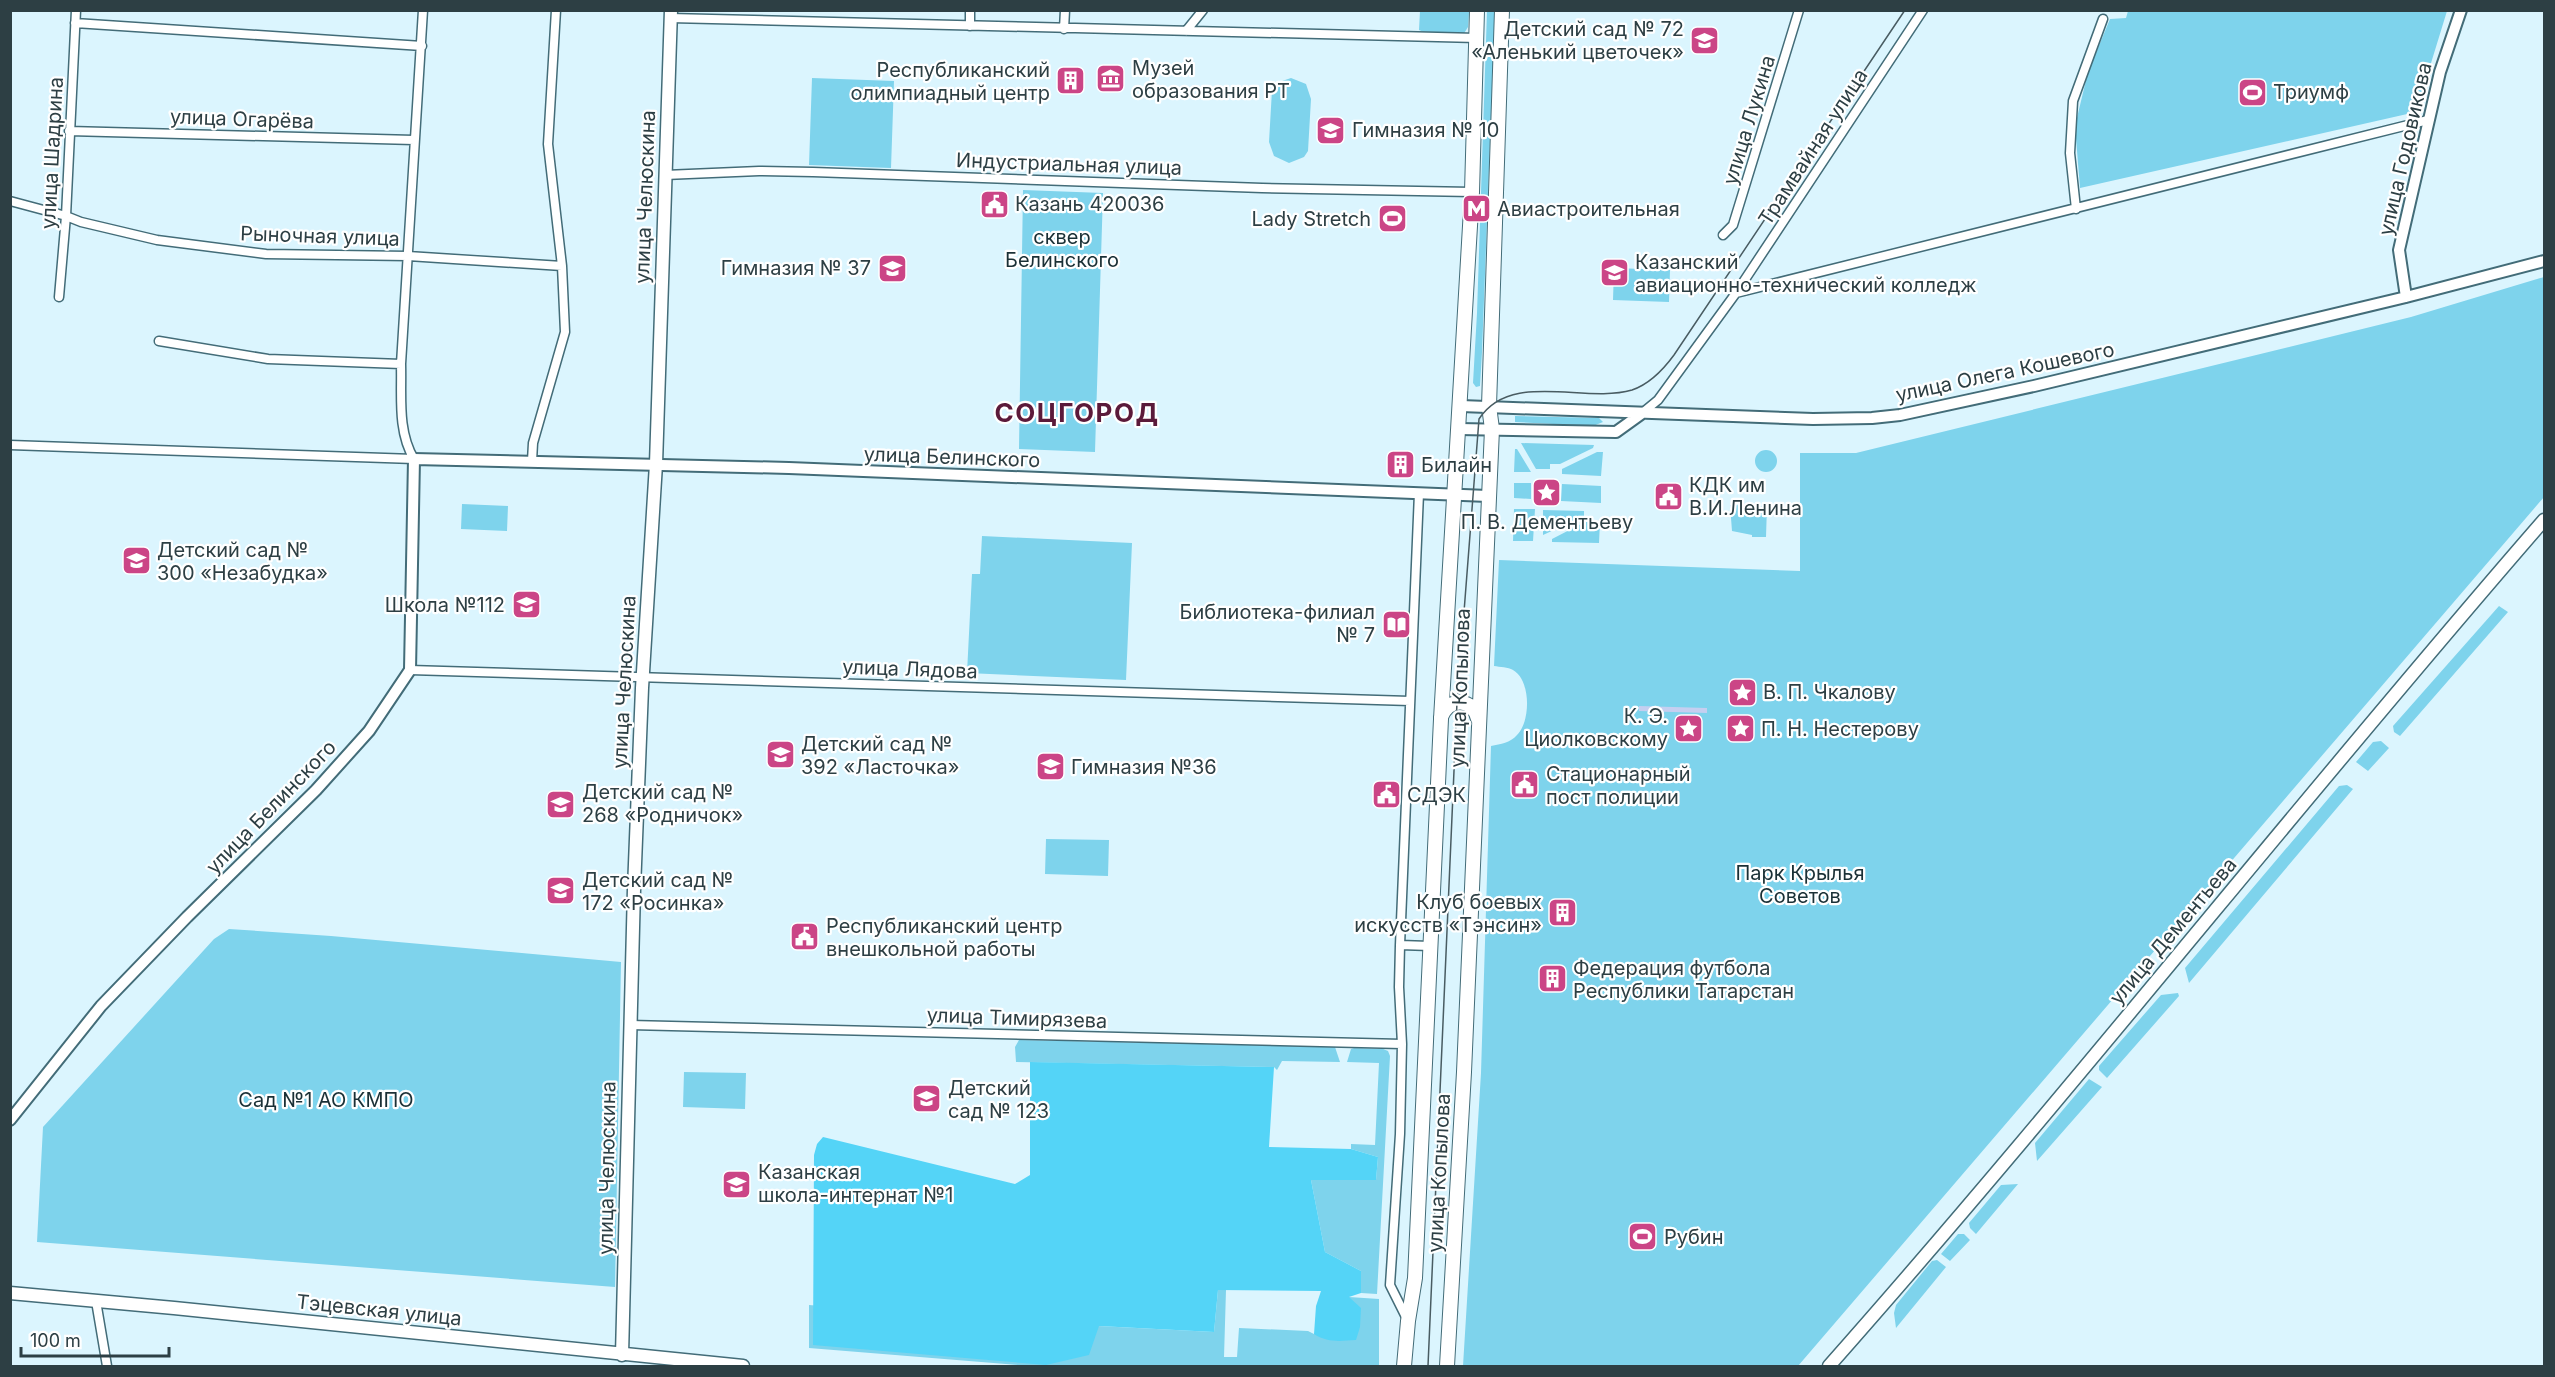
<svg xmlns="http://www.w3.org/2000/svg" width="2555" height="1377" viewBox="0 0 2555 1377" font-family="Inter,sans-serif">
  <rect width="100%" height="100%" fill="#dbf5fe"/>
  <path fill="#7ed3ec" d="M1420,11H1469L1468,27L1463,35H1430L1419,30Z
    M1487,11H1495L1482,352L1480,386L1476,387L1473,383L1477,313Z
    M2128,11H2447L2416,112L2080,188L2075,126L2088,72L2110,19L2126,18Z
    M812,78L894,81L891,168L809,165Z
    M1291,78L1306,84L1311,99L1308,151L1304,157L1289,163L1274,156L1269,142L1272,90L1276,83Z
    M1023,190L1103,193L1095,452L1019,449Z
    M1614,268L1670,270L1669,302L1613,300Z
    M2544,277V497L1798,1366H1463L1481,1073L1491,746C1501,744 1510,743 1517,735C1531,721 1531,680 1513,670C1508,667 1500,667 1494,666L1499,560L1800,571V453H1856L2411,317Z
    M1515,416L1599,418L1603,422L1593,426L1515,422Z
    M1521,443L1594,445L1593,448L1560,464H1550V469H1536Z
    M1515,449H1517L1531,472H1514Z
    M1755 461a11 11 0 1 1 22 0a11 11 0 1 1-22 0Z
    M1597,452H1603L1601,476L1562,474V469Z
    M1514,483H1531V499L1514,498Z
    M1562,484L1601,486V503L1561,501Z
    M462,504L508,506L507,531L461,529Z
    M1730,505L1767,506L1766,537H1752V535L1732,531Z
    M1514,509H1535L1533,541H1513Z
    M1543,510L1584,511V516L1543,535Z
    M1585,522H1600L1599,543L1552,542V539Z
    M982,536L1132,543L1126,680L967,673L972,574H980Z
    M2499,606L2508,612L2400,736L2394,732L2393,726Z
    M2381,741L2389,748L2368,771L2356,762L2373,742Z
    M2347,785L2353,789L2189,983L2185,968L2339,786Z
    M1046,839L1109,840L1108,876L1045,874Z
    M229,929L331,936L621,962L615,1287L37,1242L43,1127L214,939Z
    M2178,993L2179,996L2107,1078L2099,1070V1066L2161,995Z
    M1019,1040L1335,1047L1340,1062L1282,1061L1277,1070L1274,1067L1016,1062L1015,1047Z
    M1354,1048L1383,1049L1388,1051L1390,1056L1377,1294L1361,1293V1271L1325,1252L1311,1180H1376L1378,1157L1351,1149V1144L1375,1145L1379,1063L1347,1062L1351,1049Z
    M684,1072L746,1073L745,1109L683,1107Z
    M2089,1079L2102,1087L2037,1161L2035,1143Z
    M2018,1184L1976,1234L1970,1228L1969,1223L2001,1185Z
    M1958,1234H1964L1970,1240L1950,1261L1941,1254Z
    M1937,1260L1946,1267L1896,1328L1894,1313L1896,1305L1932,1261Z
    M1218,1290H1226L1224,1357H1237L1239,1328L1308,1331L1314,1334L1349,1297L1379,1299V1366H1029L809,1348V1305L1092,1328L1098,1326L1214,1332Z"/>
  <path fill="#54d4f7" d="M1030,1062L1274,1067L1269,1147L1351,1149L1378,1157L1376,1180H1311L1325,1252L1361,1271V1293L1349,1297L1361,1308L1360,1327L1356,1340C1340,1341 1328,1343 1314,1334L1316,1306L1321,1291L1218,1290L1214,1332L1099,1326L1089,1355L1046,1365L813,1345L814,1155L817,1144L823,1137L1015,1184L1030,1175Z"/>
  <path fill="#c5cff0" d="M1639,706L1707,708V713L1639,711Z"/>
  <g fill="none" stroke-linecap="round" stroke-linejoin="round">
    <defs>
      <path id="minor" d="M970,10V26
        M670,18L1477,38
        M75,23L422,46
        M1064,29L1065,10
        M1186,31L1203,10
        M69,131L414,140
        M665,175L759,171L813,172L1262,188L1472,192
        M10,201L66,216L81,222L157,240L266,254L408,256L562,266
        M2076,209L2070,153L2073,101L2103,19
        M1723,235L1733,225L1799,10
        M1736,293L2428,120
        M59,297L66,216L76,10
        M159,341L268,359L401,364
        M1641,414L1658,400L1736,293L1923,10
        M10,445L414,459
        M414,459C397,431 402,395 401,364L423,10
        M532,461L533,443L565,332L562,266L548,144L556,10
        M410,670L1410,701
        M1400,945L1430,946
        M630,1025L1402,1044
        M96,1301L107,1366
        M1408,1321L1390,1285L1400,1134L1402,1044L1399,987L1400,945L1419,493"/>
      <path id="tertiary" d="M2406,297L2399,250L2440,72L2461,10
        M1461,406L1813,419L1872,418L1900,415L2034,386L2406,297L2544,261
        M1459,429L1616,432L1641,414
        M10,1120L101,1006L187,917L316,790L369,731L410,670L414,459L789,468L1488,496"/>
      <path id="secondary" d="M10,1293L174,1308L743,1366
        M622,1355L634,889L642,688L656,464L671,10
        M1829,1366C2074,1089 2302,798 2544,520"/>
      <path id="primary" d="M1441,717C1449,697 1473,698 1478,719
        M1404,1366L1408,1321L1415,1278L1441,719L1472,192L1477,10
        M1447,1366L1464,1072L1492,429L1489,406L1502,10"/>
    </defs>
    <use href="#minor" stroke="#436c78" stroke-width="11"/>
    <use href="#tertiary" stroke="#436c78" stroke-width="14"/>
    <use href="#secondary" stroke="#436c78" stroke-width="15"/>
    <use href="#primary" stroke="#436c78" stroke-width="16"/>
    <use href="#minor" stroke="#fff" stroke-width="8"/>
    <use href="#tertiary" stroke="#fff" stroke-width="10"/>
    <use href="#secondary" stroke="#fff" stroke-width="12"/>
    <use href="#primary" stroke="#fff" stroke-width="14"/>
    <path stroke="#495c62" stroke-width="1.5" d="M1428,1366L1457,702L1479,419C1511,370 1584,404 1632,390C1650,384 1663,370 1674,355L1905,10"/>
  </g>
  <defs>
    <symbol id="school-square" viewBox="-11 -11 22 22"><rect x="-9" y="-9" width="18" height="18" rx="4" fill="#cb4586" stroke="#fff"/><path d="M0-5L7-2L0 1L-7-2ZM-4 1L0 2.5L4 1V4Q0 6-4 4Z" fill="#fff"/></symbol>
    <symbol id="museum-square" viewBox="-11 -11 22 22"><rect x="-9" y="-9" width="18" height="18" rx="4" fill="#cb4586" stroke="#fff"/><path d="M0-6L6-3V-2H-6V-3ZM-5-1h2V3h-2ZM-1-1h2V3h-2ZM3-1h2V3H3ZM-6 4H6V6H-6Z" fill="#fff"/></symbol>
    <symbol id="building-square" viewBox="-11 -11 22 22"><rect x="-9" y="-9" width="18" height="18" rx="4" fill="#cb4586" stroke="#fff"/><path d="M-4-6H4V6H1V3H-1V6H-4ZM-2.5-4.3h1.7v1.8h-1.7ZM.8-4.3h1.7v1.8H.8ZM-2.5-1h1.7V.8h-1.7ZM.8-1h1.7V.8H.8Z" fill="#fff"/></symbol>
    <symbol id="stadium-square" viewBox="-11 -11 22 22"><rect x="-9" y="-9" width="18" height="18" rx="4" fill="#cb4586" stroke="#fff"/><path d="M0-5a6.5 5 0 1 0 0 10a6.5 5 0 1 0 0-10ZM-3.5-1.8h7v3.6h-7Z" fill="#fff"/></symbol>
    <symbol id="civic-square" viewBox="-11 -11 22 22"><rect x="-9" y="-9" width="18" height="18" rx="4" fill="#cb4586" stroke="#fff"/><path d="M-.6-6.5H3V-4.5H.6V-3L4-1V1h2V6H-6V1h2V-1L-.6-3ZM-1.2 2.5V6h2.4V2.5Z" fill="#fff"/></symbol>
    <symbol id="metro-square" viewBox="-11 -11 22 22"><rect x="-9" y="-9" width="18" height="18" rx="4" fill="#cb4586" stroke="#fff"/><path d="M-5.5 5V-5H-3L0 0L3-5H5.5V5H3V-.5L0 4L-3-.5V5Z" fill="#fff"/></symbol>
    <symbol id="university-square" viewBox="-11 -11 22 22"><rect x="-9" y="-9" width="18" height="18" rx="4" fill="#cb4586" stroke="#fff"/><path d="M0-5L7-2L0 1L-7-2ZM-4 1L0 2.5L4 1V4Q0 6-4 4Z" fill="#fff"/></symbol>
    <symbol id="sight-square" viewBox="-11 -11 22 22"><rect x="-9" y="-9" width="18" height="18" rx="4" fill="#cb4586" stroke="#fff"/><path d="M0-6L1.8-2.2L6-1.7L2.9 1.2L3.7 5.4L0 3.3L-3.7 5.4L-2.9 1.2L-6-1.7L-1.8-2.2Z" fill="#fff"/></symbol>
    <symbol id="library-square" viewBox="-11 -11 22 22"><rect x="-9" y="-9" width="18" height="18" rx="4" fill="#cb4586" stroke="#fff"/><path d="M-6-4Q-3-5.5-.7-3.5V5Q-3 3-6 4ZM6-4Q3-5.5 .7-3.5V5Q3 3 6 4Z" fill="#fff"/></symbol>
  </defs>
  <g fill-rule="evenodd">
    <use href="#school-square" x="1688" y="24" width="33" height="33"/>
    <use href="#museum-square" x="1094" y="62" width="33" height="33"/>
    <use href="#building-square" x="1054" y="64" width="33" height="33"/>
    <use href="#stadium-square" x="2236" y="76" width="33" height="33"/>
    <use href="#school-square" x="1314" y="114" width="33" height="33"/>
    <use href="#civic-square" x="978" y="188" width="33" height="33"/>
    <use href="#metro-square" x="1460" y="192" width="33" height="33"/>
    <use href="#stadium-square" x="1376" y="202" width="33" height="33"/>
    <use href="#school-square" x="876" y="252" width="33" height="33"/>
    <use href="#university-square" x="1598" y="256" width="33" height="33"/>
    <use href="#building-square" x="1384" y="448" width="33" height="33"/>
    <use href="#sight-square" x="1530" y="476" width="33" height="33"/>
    <use href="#civic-square" x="1652" y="480" width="33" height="33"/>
    <use href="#school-square" x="120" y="544" width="33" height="33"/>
    <use href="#school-square" x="510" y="588" width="33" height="33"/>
    <use href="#library-square" x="1380" y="608" width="33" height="33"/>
    <use href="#sight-square" x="1726" y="676" width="33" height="33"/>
    <use href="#sight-square" x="1672" y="712" width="33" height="33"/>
    <use href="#sight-square" x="1724" y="712" width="33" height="33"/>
    <use href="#school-square" x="764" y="738" width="33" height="33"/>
    <use href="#school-square" x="1034" y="750" width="33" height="33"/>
    <use href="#civic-square" x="1508" y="768" width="33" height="33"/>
    <use href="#civic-square" x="1370" y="778" width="33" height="33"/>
    <use href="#school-square" x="544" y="788" width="33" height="33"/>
    <use href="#school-square" x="544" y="874" width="33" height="33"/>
    <use href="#building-square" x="1546" y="896" width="33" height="33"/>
    <use href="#civic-square" x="788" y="920" width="33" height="33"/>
    <use href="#building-square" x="1536" y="962" width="33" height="33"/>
    <use href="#school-square" x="910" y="1082" width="33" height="33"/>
    <use href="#school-square" x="720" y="1168" width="33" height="33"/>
    <use href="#stadium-square" x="1626" y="1220" width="33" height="33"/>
  </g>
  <g text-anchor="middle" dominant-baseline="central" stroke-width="4.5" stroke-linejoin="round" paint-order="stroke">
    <g font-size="20" fill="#2d3f44" stroke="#fff" text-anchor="start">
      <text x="1684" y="29" text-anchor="end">Детский сад № 72<tspan x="1684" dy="23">«Аленький цветочек»</tspan></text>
      <text x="1132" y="68">Музей<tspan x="1132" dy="23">образования РТ</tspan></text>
      <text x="1050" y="70" text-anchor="end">Республиканский<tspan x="1050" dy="23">олимпиадный центр</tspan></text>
      <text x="2273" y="92">Триумф</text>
      <text x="1352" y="130">Гимназия № 10</text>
      <text x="1015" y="204">Казань 420036</text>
      <text x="1497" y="209">Авиастроительная</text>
      <text x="1371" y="219" text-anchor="end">Lady Stretch</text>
      <text x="1635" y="262">Казанский<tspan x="1635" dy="23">авиационно-технический колледж</tspan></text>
      <text x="871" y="268" text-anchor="end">Гимназия № 37</text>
      <text x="1421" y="465">Билайн</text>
      <text x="1689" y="485">КДК им<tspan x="1689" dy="23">В.И.Ленина</tspan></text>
      <text x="1547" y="522" text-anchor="middle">П. В. Дементьеву</text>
      <text x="157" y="550">Детский сад №<tspan x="157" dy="23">300 «Незабудка»</tspan></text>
      <text x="505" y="605" text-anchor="end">Школа №112</text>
      <text x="1375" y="612" text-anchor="end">Библиотека-филиал<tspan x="1375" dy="23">№ 7</tspan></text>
      <text x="1763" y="692">В. П. Чкалову</text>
      <text x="1668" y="716" text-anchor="end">К. Э.<tspan x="1668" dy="23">Циолковскому</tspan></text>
      <text x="1761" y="729">П. Н. Нестерову</text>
      <text x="801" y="744">Детский сад №<tspan x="801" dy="23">392 «Ласточка»</tspan></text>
      <text x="1071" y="767">Гимназия №36</text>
      <text x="1546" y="774">Стационарный<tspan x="1546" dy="23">пост полиции</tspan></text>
      <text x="582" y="792">Детский сад №<tspan x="582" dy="23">268 «Родничок»</tspan></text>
      <text x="1407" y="795">СДЭК</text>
      <text x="582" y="880">Детский сад №<tspan x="582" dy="23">172 «Росинка»</tspan></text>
      <text x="1542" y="902" text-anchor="end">Клуб боевых<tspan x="1542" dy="23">искусств «Тэнсин»</tspan></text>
      <text x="826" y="926">Республиканский центр<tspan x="826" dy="23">внешкольной работы</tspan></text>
      <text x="1573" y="968">Федерация футбола<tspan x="1573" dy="23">Республики Татарстан</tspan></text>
      <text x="948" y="1088">Детский<tspan x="948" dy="23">сад № 123</tspan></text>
      <text x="758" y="1172">Казанская<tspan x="758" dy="23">школа-интернат №1</tspan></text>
      <text x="1664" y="1237">Рубин</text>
    </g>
    <g font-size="20" fill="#2d3f44" stroke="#fff">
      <text transform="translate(242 119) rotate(2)">улица Огарёва</text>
      <text transform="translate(1749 120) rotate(-73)">улица Лукина</text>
      <text transform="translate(1813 147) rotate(-57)">Трамвайная улица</text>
      <text transform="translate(2405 149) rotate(-77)">улица Годовикова</text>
      <text transform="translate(52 153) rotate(-87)">улица Шадрина</text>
      <text transform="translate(1069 164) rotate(2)">Индустриальная улица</text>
      <text transform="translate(645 197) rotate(-88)">улица Челюскина</text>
      <text transform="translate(320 236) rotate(2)">Рыночная улица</text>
      <text transform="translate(2005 372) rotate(-12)">улица Олега Кошевого</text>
      <text transform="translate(952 457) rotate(2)">улица Белинского</text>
      <text transform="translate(910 669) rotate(2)">улица Лядова</text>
      <text transform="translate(624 682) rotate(-87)">улица Челюскина</text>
      <text transform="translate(1460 688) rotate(-88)">улица Копылова</text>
      <text transform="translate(271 807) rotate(-46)">улица Белинского</text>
      <text transform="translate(2173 931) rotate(-50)">улица Дементьева</text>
      <text transform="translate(1017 1018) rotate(2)">улица Тимирязева</text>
      <text transform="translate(607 1168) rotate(-89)">улица Челюскина</text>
      <text transform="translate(1439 1173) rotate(-87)">улица Копылова</text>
      <text transform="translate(379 1310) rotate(6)">Тэцевская улица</text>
    </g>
    <g font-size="20" fill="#1a3036" stroke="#fff">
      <text x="1062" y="237">сквер<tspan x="1062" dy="23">Белинского</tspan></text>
      <text x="1800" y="873">Парк Крылья<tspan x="1800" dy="23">Советов</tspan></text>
      <text x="326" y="1100">Сад №1 АО КМПО</text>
    </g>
    <g font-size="26" font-weight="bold" letter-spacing="1.5" fill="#5b1a3a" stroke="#fff">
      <text x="1077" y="412">СОЦГОРОД</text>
    </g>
  </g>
  <rect width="2555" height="1377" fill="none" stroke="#2d3f44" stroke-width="24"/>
  <path d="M21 1347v9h148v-9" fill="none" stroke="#2d3f44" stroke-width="3"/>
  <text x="30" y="1347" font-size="18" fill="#2d3f44" stroke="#ffffff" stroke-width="4.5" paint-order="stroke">100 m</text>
</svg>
